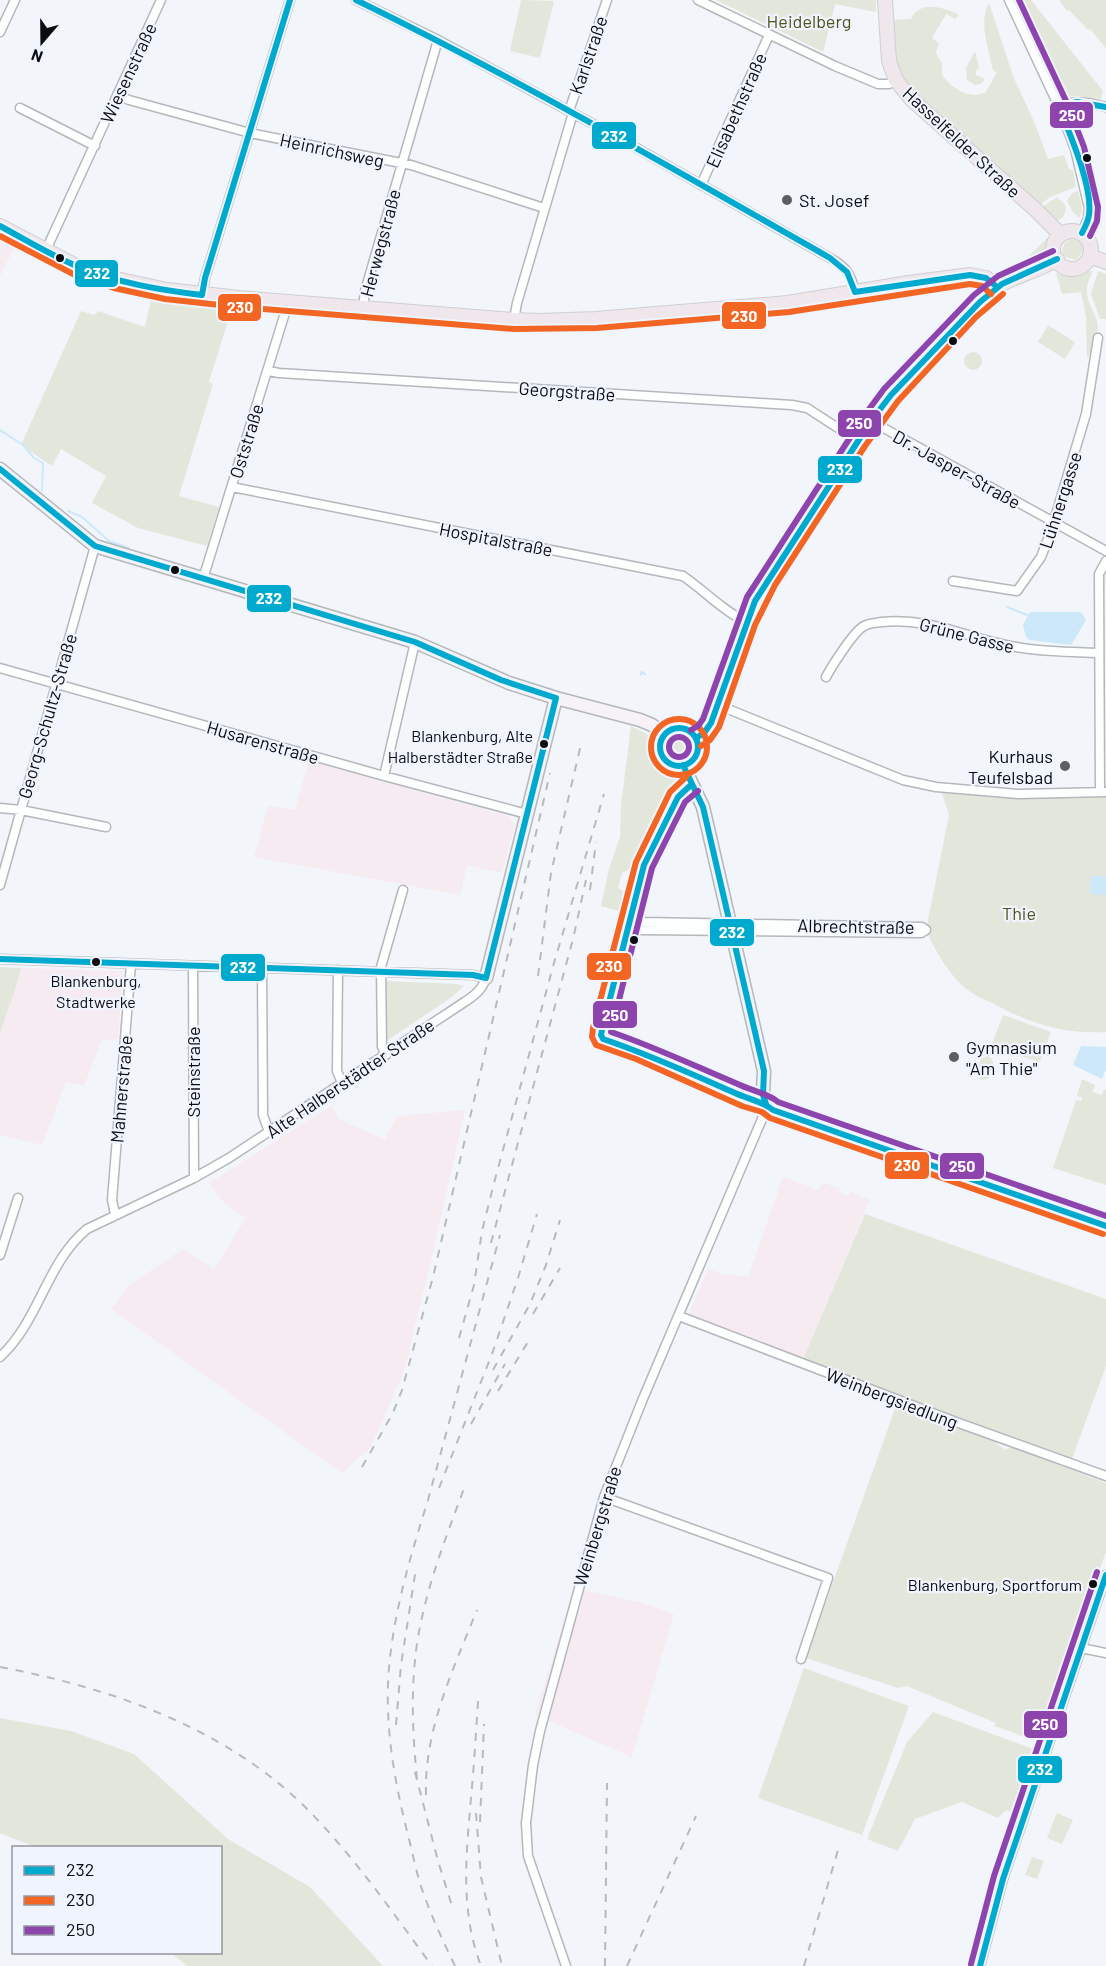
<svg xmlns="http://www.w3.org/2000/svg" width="1106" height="1966" viewBox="0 0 1106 1966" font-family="Barlow,sans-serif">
  <rect width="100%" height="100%" fill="#f2f5fa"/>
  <path fill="#f7ebf2" d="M0,238L15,246L0,276Z
    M309,761L508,816L515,825L502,873L467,865L460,895L254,857L268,806L295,810Z
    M21,968L123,971L118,1039L102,1040L84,1086L66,1082L42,1145L0,1135V1033L14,993Z
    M332,1105L338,1119L385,1139L397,1116L465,1110L430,1265L404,1371L371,1447L342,1473L111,1309L128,1286L183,1249L214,1269L246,1218L225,1204L209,1183Z
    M783,1177L819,1190L823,1182L840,1189L839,1192L848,1196L851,1192L870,1200L803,1359L688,1316L708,1269L723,1274L748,1277Z
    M574,1588L643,1603L674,1614L632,1757L535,1715Z"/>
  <path fill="#e3e7db" d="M521,0L554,1L540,58L510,51Z
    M716,0H876V12L835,4L823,52Z
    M1014,0H1031L1103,91L1101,99L1061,95Z
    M1059,0H1106V48L1090,29L1088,30L1069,10L1067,11Z
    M989,3L1013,76L1035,124L1048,159L1064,155L1069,169L1073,170L1076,187L1050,197L1040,205L913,92C893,64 893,53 893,20L911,19C919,0 944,7 959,15L955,19L946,14L932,38L939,43C934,56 936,53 942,63V75C952,89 970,100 986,92L997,72L993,71C989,50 978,22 989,3Z
    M975,51L979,67L976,71V75L985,79L981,84L975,85L967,80L966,68Z
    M1078,191C1080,200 1085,210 1079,218L1072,211L1067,201L1072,193Z
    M1057,197L1065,204L1066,209L1063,217L1058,220L1042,207Z
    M1049,236C1052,249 1044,263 1029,263L1027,258Z
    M1070,239L1077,240L1083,245V252L1076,260L1065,257L1062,251L1064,244Z
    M1087,271H1093C1091,276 1087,283 1087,289C1086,301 1094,311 1097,321C1100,332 1093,350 1087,358L1086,317L1081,292L1062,294L1056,273L1075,276Z
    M1098,271L1106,274V319H1100L1091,294Z
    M152,296L232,308L209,382L213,384L179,496L219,507L207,546L138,528L92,503L106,476L61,449L52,466L21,445L81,311L94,315L98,311L145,327Z
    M1048,325L1075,342L1065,359L1038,342Z
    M964 361a9 9 0 1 1 18 0a9 9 0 1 1-18 0Z
    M631,726L651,736L660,762L676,773L677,788L668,804L663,803L639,857L634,858L631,868L622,873L618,888L623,891L619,911L601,906L609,869L620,837L621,805Z
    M667 747a12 12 0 1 1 24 0a12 12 0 1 1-24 0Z
    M941,790L1106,795V1032C1062,1034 1031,1024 992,1003C982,999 972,994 964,987C950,976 933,947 926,930L949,815Z
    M0,967L21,968L14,993L0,1033Z
    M385,981L457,984L464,986L452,997L385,1042Z
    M1003,1015L1051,1032L1040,1062L991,1047Z
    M987,1056L991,1058L994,1064L988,1079L981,1080L976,1073L981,1059Z
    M1082,1079L1095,1085L1093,1092L1102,1095L1104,1089L1106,1090V1185L1053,1168L1076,1100L1081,1101L1082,1098L1077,1096Z
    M865,1214L1106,1299V1366L1072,1459L803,1359Z
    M896,1406L994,1441L1005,1450L1011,1447L1106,1483V1552L1072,1646H1070L1066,1657L1070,1660L1068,1666L1063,1664L1049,1702L1054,1705L1040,1742L994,1726L996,1723L907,1686L898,1688L806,1658Z
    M804,1668L909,1706L862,1835L758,1798Z
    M933,1712L1038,1751L1016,1814L1006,1810L998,1818L962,1802L915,1819L898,1851L867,1839L907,1742Z
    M0,1718L71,1731L134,1754L228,1839L310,1887L383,1966H187L171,1953L220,1952V1848L35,1847L0,1833Z
    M1057,1813L1073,1820L1062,1844L1047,1838Z
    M1032,1857L1044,1861L1037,1879L1025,1875Z"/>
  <path fill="#cce8f9" d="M1030,612H1081L1086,620L1071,645L1029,640L1026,637L1023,625Z
    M1091,876H1106V895L1090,894Z
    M1081,1046L1106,1047V1069L1102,1079L1073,1065Z"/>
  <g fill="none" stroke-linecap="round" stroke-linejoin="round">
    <path stroke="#cce8f9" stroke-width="2" d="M0,430L23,445L34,458L43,463L42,491
      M68,511L82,517L109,541L129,548
      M1007,607L1027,615
      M641,675V672L645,674"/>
    <defs>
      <path id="street" d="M356,0L438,40L619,138L830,258C846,267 851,274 855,292
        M698,0L835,66L878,84H889L896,80
        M1009,0L1059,107L1075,149L1089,208L1088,218L1082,233
        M0,32L15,0
        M117,95L129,100L250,133L411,165L544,208
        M1059,107C1074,99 1091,103 1106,107
        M20,108L95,146
        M569,111L607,0
        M701,185L769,35
        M46,250L161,0
        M202,295L205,278L290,0
        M363,308L365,291L438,40
        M514,320L517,303L573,113
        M268,371L279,373L792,405L807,408L858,441
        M871,421L1106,551
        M232,487L683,576C705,591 723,611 747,622
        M203,579L284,316L286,302
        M953,581L1017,591L1041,557L1051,531L1086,414L1098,338
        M0,668L384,776L527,814
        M826,677C832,666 854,631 864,626C869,623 876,623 882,622C931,617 969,639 1016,647C1043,652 1071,652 1099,653
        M718,705L903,780L936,787L1019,794L1106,792
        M384,776L415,642
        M1100,792L1099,574L1106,561
        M0,808L21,810L106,827
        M0,885L95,546
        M630,919L644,922L922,927L926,930
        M628,928L642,930L921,933L926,930
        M0,959L473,975L486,978C482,990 474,996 463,1003L229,1158L194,1178L87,1229C46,1263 40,1320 0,1357
        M193,966L194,1178
        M262,968L263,1115L269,1132
        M338,970L337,1071L342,1083
        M386,1055L382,1047L381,967L403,890
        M115,1214L112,1200L131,964
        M0,1255L18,1198
        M679,1316L956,1422L1106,1476
        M604,1497L828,1578L801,1659
        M1081,1648L1106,1653
        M566,1966L528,1856L526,1823L533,1765L540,1731L604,1497L642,1401L762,1119L766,1104C722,1091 682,1068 639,1051C628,1047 608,1045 601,1035L644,865L678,797L692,784
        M980,1966L1003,1879L1106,1575"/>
      <path id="secondary" d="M0,469L95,546L415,642L509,683L556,698L640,720L652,725L664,734
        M660 747a19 19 0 1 1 38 0a19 19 0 1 1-38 0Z
        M696,738L704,733L711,723L747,622L767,581L858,441L891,395L970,311L997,287
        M683,765L703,807L764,1071C764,1085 759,1102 773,1110L1106,1226
        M486,978L556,698"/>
      <path id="primary" d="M885,0L889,61L896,80L911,99L1036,210L1061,235
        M0,226L80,268L116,279L167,290L239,298L514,320L540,321L596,319L788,303L909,283L970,275L986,278L997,287C1016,275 1038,271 1057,259
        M1053 250a19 19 0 1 1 38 0a19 19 0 1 1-38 0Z
        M1090,256L1106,262"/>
    </defs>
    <use href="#street" stroke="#b4b7bb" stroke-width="11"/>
    <use href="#secondary" stroke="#b4b7bb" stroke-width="15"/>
    <use href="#primary" stroke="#cecfd2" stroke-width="16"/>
    <use href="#street" stroke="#fdfefe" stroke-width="8"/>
    <use href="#secondary" stroke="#f6f2f5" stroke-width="12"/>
    <use href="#primary" stroke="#efe7eb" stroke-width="14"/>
    <path stroke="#b8b9b9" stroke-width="2" stroke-dasharray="8 8" stroke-linecap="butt" d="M590,890L596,842
      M538,976L551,873L581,744
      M491,1243L573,939L586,880
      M533,1314L560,1268
      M459,1338L474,1285L482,1231L494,1183L554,963L604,794
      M493,1370L530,1304L546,1265L560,1220
      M498,1391L531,1337
      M471,1424L505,1364
      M362,1467L393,1413L402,1390L433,1277L550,773
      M439,1488L492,1354L518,1278L537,1214
      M0,1667C112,1688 229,1729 310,1812C356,1859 393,1913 432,1966
      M478,1701C476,1733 474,1766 471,1798C466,1855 460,1911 481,1966
      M396,1725L401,1665L416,1568
      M415,1772L438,1861L452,1906
      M417,1779C413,1739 411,1700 415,1660C421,1599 445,1540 466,1483
      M426,1795C424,1730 453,1670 477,1610
      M476,1813L481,1877L502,1966
      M480,1822L484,1724
      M455,1966C444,1943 433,1920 424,1895C418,1879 414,1860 410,1843C395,1785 384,1727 389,1668C394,1610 411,1554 428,1500L500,1235
      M605,1966L607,1783
      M627,1966L696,1816
      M804,1966L838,1850"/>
    <defs>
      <path id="bus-1" d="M356,0C518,79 674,169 830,258L847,272L855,292
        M1059,107C1070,134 1093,187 1089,215C1088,222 1085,227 1082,233
        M1059,107L1077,102L1106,107
        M0,226C26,240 52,256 79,267C118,283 160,290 202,295
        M855,292L970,275L986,278L997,287
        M202,295L205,278L290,0
        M0,469L95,546L415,642L501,680L556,698
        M660 747a19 19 0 1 1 38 0a19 19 0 1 1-38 0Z
        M696,738L704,733L711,723L755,601L871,421L891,395L980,302L1002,284L1057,259
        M683,765L703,807L764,1071L763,1095L766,1104
        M692,784L678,797L644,865L602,1030L601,1035L603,1039C648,1054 692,1074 735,1093C748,1099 762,1101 773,1110L1106,1226
        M0,959L473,975L486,978
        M486,978L556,698
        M980,1966L1003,1879L1106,1575"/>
      <path id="bus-2" d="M0,236L77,276L114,288L165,299L238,307L514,329L597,328L789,312L970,284L982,286L991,294
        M651 747a28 28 0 1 1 56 0a28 28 0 1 1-56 0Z
        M701,746L710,740L719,727L755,625L775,585L865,446L898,401L976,317L1003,294
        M686,777L670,792L636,862L593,1028L592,1037L596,1045L636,1059L742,1106L762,1112L770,1118L1103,1234"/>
      <path id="bus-3" d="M1019,0L1067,103L1084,147L1098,207L1097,221L1090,236
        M691,730L698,726L703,719L747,597L864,416L884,389L974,295L998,276L1053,251
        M669 747a10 10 0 1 1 20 0a10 10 0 1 1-20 0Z
        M698,791L685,802L652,868L611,1032C655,1047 697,1067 740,1085C753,1091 767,1093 778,1102L1106,1216
        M971,1964L994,1876L1097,1572"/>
    </defs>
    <use href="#bus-1" stroke="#eff4fe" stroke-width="10"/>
    <use href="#bus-2" stroke="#eff4fe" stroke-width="10"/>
    <use href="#bus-3" stroke="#eff4fe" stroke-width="10"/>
    <use href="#bus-1" stroke="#00a9ce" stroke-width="6"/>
    <use href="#bus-2" stroke="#f26522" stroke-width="6"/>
    <use href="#bus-3" stroke="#8e44ad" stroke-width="6"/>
  </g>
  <g fill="#0b0c0f" stroke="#eff4fe" stroke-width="2">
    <circle cx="1087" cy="158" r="5"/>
    <circle cx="60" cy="258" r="5"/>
    <circle cx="953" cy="341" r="5"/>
    <circle cx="175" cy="570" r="5"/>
    <circle cx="544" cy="744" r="5"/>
    <circle cx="634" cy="940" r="5"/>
    <circle cx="96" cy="962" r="5"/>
    <circle cx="1093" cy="1584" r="5"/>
  </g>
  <g fill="#5c5e61" stroke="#eff4fe" stroke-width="2">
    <circle cx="787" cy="200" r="6"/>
    <circle cx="1065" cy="766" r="6"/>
    <circle cx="954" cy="1057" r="6"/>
  </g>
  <g text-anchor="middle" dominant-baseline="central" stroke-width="4.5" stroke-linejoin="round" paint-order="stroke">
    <g font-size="16" fill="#0b0c0f" stroke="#eff4fe" text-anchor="end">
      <text x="533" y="735">Blankenburg, Alte<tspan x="533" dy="21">Halberstädter Straße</tspan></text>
      <text x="96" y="980" text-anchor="middle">Blankenburg,<tspan x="96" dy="21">Stadtwerke</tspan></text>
      <text x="1082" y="1584">Blankenburg, Sportforum</text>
    </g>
    <g font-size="18" fill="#4d551a" stroke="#eff4fe">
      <text x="809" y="21">Heidelberg</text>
      <text x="1019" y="913">Thie</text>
    </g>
    <g font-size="18" fill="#0b0c0f" stroke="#eff4fe">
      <text transform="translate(588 55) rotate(-71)">Karlstraße</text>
      <text transform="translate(128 73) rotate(-65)">Wiesenstraße</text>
      <text transform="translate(736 110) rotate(-66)">Elisabethstraße</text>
      <text transform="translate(962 142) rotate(43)">Hasselfelder Straße</text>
      <text transform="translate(332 150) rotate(12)">Heinrichsweg</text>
      <text transform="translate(380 243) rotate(-75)">Herwegstraße</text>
      <text transform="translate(567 391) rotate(4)">Georgstraße</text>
      <text transform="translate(246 441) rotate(-73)">Oststraße</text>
      <text transform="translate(957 469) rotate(29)">Dr.-Jasper-Straße</text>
      <text transform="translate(1060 500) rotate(-72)">Lühnergasse</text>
      <text transform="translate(496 539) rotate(11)">Hospitalstraße</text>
      <text transform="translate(967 635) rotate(14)">Grüne Gasse</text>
      <text transform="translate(47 716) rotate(-74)">Georg-Schultz-Straße</text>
      <text transform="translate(263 742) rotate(16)">Husarenstraße</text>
      <text transform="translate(856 926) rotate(1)">Albrechtstraße</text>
      <text transform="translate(193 1072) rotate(-90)">Steinstraße</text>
      <text transform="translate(350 1078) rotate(-34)">Alte Halberstädter Straße</text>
      <text transform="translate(121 1089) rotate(-85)">Mahnerstraße</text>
      <text transform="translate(892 1398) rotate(21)">Weinbergsiedlung</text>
      <text transform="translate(597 1526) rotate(-73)">Weinbergstraße</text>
    </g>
    <g font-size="18" fill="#0b0c0f" stroke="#eff4fe" text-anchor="start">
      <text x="799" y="200">St. Josef</text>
      <text x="1053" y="756" text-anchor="end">Kurhaus<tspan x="1053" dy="21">Teufelsbad</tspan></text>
      <text x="966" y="1047">Gymnasium<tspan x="966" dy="21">"Am Thie"</tspan></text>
    </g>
  </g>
  <g stroke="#eff4fe" stroke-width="2">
    <rect x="1049" y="101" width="45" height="28" rx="6" fill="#8e44ad"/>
    <rect x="591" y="121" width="46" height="29" rx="6" fill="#00a9ce"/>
    <rect x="74" y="259" width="45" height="29" rx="6" fill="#00a9ce"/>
    <rect x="217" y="293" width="45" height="29" rx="6" fill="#f26522"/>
    <rect x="721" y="301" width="46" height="29" rx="6" fill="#f26522"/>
    <rect x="837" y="409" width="45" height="29" rx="6" fill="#8e44ad"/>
    <rect x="817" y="455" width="46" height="29" rx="6" fill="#00a9ce"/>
    <rect x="246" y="584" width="46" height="29" rx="6" fill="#00a9ce"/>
    <rect x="709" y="918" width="46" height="29" rx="6" fill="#00a9ce"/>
    <rect x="586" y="952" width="46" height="29" rx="6" fill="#f26522"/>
    <rect x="220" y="953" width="46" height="29" rx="6" fill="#00a9ce"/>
    <rect x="592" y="1000" width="46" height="29" rx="6" fill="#8e44ad"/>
    <rect x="884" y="1151" width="46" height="29" rx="6" fill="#f26522"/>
    <rect x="939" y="1152" width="46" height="28" rx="6" fill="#8e44ad"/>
    <rect x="1023" y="1710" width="45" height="29" rx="6" fill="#8e44ad"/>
    <rect x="1017" y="1755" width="46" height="29" rx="6" fill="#00a9ce"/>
  </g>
  <g font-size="16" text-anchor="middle" font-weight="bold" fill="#fff">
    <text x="1072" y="121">250</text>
    <text x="614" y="142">232</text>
    <text x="97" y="279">232</text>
    <text x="240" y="313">230</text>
    <text x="744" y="322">230</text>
    <text x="859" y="429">250</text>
    <text x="840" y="475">232</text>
    <text x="269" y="604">232</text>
    <text x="732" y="938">232</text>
    <text x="609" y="972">230</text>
    <text x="243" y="973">232</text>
    <text x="615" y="1021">250</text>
    <text x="907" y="1171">230</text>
    <text x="962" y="1172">250</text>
    <text x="1045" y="1730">250</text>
    <text x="1040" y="1775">232</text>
  </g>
  <rect x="12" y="1846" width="210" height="108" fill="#eff4fe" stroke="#94979e" stroke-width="1.5"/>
  <rect x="24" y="1866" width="30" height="9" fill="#00a9ce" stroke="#94979e" stroke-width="1.5"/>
  <text x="66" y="1876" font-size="18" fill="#0b0c0f">232</text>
  <rect x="24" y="1896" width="30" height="9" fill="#f26522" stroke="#94979e" stroke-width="1.5"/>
  <text x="66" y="1906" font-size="18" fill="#0b0c0f">230</text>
  <rect x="24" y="1926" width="30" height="9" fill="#8e44ad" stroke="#94979e" stroke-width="1.5"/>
  <text x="66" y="1936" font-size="18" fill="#0b0c0f">250</text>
  <g transform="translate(42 42) rotate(200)" stroke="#eff4fe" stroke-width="4.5" paint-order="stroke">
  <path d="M0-4.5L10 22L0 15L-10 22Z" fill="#0b0c0f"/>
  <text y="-9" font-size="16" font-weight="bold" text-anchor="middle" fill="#0b0c0f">N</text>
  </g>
</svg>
